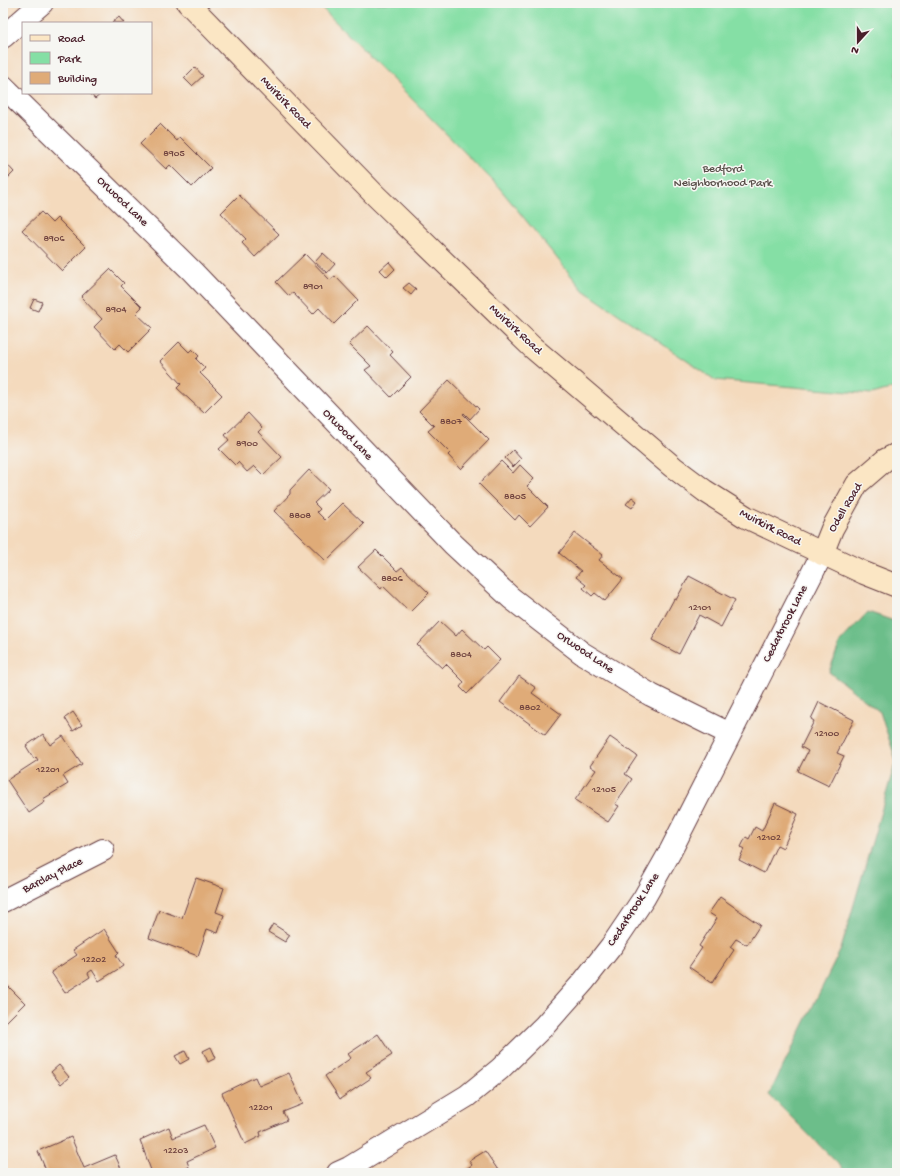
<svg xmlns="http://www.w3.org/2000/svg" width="900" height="1176" viewBox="0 0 900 1176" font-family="'Gochi Hand',sans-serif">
  <rect width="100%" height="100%" fill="#f6f6f2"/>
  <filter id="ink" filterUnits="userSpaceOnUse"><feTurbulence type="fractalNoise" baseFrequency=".025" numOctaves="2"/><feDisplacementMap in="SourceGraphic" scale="8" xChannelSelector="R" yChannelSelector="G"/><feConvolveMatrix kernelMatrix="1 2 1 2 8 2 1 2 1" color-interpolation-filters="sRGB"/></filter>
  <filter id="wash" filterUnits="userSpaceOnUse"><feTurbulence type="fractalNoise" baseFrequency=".012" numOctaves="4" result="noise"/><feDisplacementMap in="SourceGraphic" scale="16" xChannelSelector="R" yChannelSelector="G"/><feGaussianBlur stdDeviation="0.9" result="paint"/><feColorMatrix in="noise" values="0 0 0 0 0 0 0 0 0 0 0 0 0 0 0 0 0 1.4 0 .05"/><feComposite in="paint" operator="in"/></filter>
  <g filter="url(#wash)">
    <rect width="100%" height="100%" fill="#f4dabd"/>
    <path fill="#85dfa5" stroke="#687f68" d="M317,3H897V387L872,394L715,380L583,290L497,185Z"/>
    <path fill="#6cbe8a" stroke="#5b6e5a" d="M868,612L897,622V1173H847L769,1095L841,949L896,760L880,712L829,672L840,642Z"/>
    <g id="blocks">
      <path fill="#dfab78" d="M119,17L124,23H112Z
        M195,67L203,76L192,86L184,78Z
        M90,93H102L95,99Z
        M160,124L177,141L180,137L211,168L192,187L170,165L166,169L140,144Z
        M3,160L14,172L3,183Z
        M239,195L279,234L255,257L242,243L246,239L221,213Z
        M41,212L52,223L57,218L86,247L62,271L22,230Z
        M323,253L335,264L327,273L315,262Z
        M305,254L330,280L335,276L358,300L334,324L319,308L313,314L293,293L289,296L276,282Z
        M389,262L395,269L387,277L380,270Z
        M110,269L124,283L121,286L142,307L136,313L152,328L128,352L120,344L115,349L94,327L102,319L81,297Z
        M409,283L416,289L411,295L403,288Z
        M34,299L42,302L38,311L30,308Z
        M368,326L393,352L390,355L411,377L391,397L365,370L371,366L349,344Z
        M179,342L189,352L192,349L199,356L196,359L205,368L200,373L222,395L204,413L177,388L181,384L160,361Z
        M449,380L479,409L470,419L464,413L463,414L489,440L461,469L448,455L450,453L428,431L434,426L419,411Z
        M248,413L262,428L258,432L282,457L263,475L254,466L247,472L238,462L235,465L219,449L229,440L225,435Z
        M513,450L521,459L513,467L505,458Z
        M501,461L513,473L520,465L534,479L527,486L548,507L530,526L519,515L515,520L479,484Z
        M309,470L329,489L314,503L320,509L317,512L325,520L342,503L364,524L326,561L274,511L290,494V490Z
        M632,497L637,501L632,508L626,504Z
        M575,533L603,555L599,560L623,579L605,601L595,593L592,596L583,588L586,585L576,577L581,571L559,553Z
        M376,550L397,571L402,567L429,593L410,612L383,586L381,589L358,567Z
        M689,576L735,600L721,627L699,615L679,654L652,640L674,599L676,600Z
        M440,621L456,636L462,629L484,650L487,647L500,660L467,694L460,687L464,682L446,664L442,668L417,645Z
        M519,676L536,688L532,693L561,714L545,735L500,702Z
        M819,702L854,720L837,753L844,756L829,786L798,771L808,751L801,747L814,721L811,719Z
        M73,712L82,725L73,731L65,718Z
        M43,734L50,745L63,736L82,764L63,776L68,784L43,799L45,802L29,813L7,780L38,760L36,757L34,759L26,746Z
        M610,737L637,756L625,774L632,779L615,804L619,806L608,822L575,800L596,770L590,766Z
        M775,803L798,814L783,848L777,845L764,873L739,860L744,849L741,847L746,837L749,839L755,827L762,831Z
        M196,878L224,888L216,912L224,915L218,933L207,929L198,956L149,938L159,910L182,918Z
        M720,897L760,925L747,945L736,939L730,947L734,950L712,983L689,967L702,948L699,946L717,918L709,913Z
        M273,924L290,935L285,942L268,932Z
        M104,929L119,952L116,955L123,966L99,981L92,970L88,973L90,977L65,993L51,972L77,955L73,950Z
        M3,981L25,1003L3,1025Z
        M378,1034L392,1055L366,1072L371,1078L340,1099L325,1076L351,1058L348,1054Z
        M211,1047L216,1058L208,1062L203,1051Z
        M185,1051L189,1059L180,1064L175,1056Z
        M59,1065L69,1077L61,1084L51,1072Z
        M289,1073L303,1104L283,1112L287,1120L260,1132L261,1136L245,1144L222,1093L255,1077L259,1086Z
        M204,1125L215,1148L187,1161L189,1167L176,1173H152L140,1140L169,1127L173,1138Z
        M71,1137L84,1168L115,1155L123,1173H47L38,1151Z
        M485,1151L500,1173H460L472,1165L469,1161Z"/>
    </g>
  </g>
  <g filter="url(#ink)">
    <use href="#blocks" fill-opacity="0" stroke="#643b41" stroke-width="1"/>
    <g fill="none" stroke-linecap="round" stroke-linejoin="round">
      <defs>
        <path id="street" d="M3,37L42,3
          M3,86L192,271L453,544L511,598L582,653L651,695L730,734
          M3,901L103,850
          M338,1173L349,1168L467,1096L500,1069L545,1025L584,981L613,944L644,898L670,852L822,554"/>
        <path id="secondary" d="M188,3L375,195L532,347L673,467L705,491L746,517L864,573L897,586
          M822,554L832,529L857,484L885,460L897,454"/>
      </defs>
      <use href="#street" stroke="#643b41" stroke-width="24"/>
      <use href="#secondary" stroke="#643b41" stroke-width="24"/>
      <use href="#street" stroke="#fff" stroke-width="22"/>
      <use href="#secondary" stroke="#fbe6c4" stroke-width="22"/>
    </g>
  </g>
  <g text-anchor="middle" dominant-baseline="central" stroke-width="3" stroke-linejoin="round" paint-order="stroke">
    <g font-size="10" fill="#6f423e">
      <text x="174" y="154">8905</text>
      <text x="54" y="239">8906</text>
      <text x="313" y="287">8901</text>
      <text x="116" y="310">8904</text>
      <text x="451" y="422">8807</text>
      <text x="247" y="444">8900</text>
      <text x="515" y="497">8805</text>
      <text x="300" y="516">8808</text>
      <text x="392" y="579">8806</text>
      <text x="700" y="608">12101</text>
      <text x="461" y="655">8804</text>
      <text x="530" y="708">8802</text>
      <text x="827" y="734">12100</text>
      <text x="48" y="770">12201</text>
      <text x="604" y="790">12105</text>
      <text x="769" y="838">12102</text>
      <text x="94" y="960">12202</text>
      <text x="261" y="1108">12201</text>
      <text x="176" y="1151">12203</text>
    </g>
    <g font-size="12" fill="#4a1f2b" stroke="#f6f6f2">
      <text transform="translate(285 103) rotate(46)">Muirkirk Road</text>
      <text transform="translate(122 202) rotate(44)">Orwood Lane</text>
      <text transform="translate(515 330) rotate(43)">Muirkirk Road</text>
      <text transform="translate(347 435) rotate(46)">Orwood Lane</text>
      <text transform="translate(846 508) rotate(-59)">Odell Road</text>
      <text transform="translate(770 528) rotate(27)">Muirkirk Road</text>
      <text transform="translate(786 624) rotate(-63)">Cedarbrook Lane</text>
      <text transform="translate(585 653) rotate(34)">Orwood Lane</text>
      <text transform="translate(53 876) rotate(-27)">Barclay Place</text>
      <text transform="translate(634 910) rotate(-57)">Cedarbrook Lane</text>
    </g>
    <g font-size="12" fill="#594f4a" stroke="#f6f6f2">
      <text x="723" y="170">Bedford<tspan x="723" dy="14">Neighborhood Park</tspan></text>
    </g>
  </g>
  <rect width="900" height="1176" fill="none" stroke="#f6f6f2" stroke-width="16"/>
  <rect x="22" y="22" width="130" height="72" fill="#f6f6f2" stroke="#b1a0a2"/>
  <rect x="30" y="35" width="20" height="6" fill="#fbe6c4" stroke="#b1a0a2"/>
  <text x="58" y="42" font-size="12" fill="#4a1f2b">Road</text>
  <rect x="30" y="52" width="20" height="12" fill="#85dfa5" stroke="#b1a0a2"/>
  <text x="58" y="62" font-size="12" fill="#4a1f2b">Park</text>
  <rect x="30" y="72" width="20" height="12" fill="#dfab78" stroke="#b1a0a2"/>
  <text x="58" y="82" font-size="12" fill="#4a1f2b">Building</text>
  <g transform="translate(858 42) rotate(201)" stroke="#f6f6f2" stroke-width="3" paint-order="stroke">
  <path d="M0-3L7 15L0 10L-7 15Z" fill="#4a1f2b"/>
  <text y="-6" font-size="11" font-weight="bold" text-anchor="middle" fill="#4a1f2b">N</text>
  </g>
</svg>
